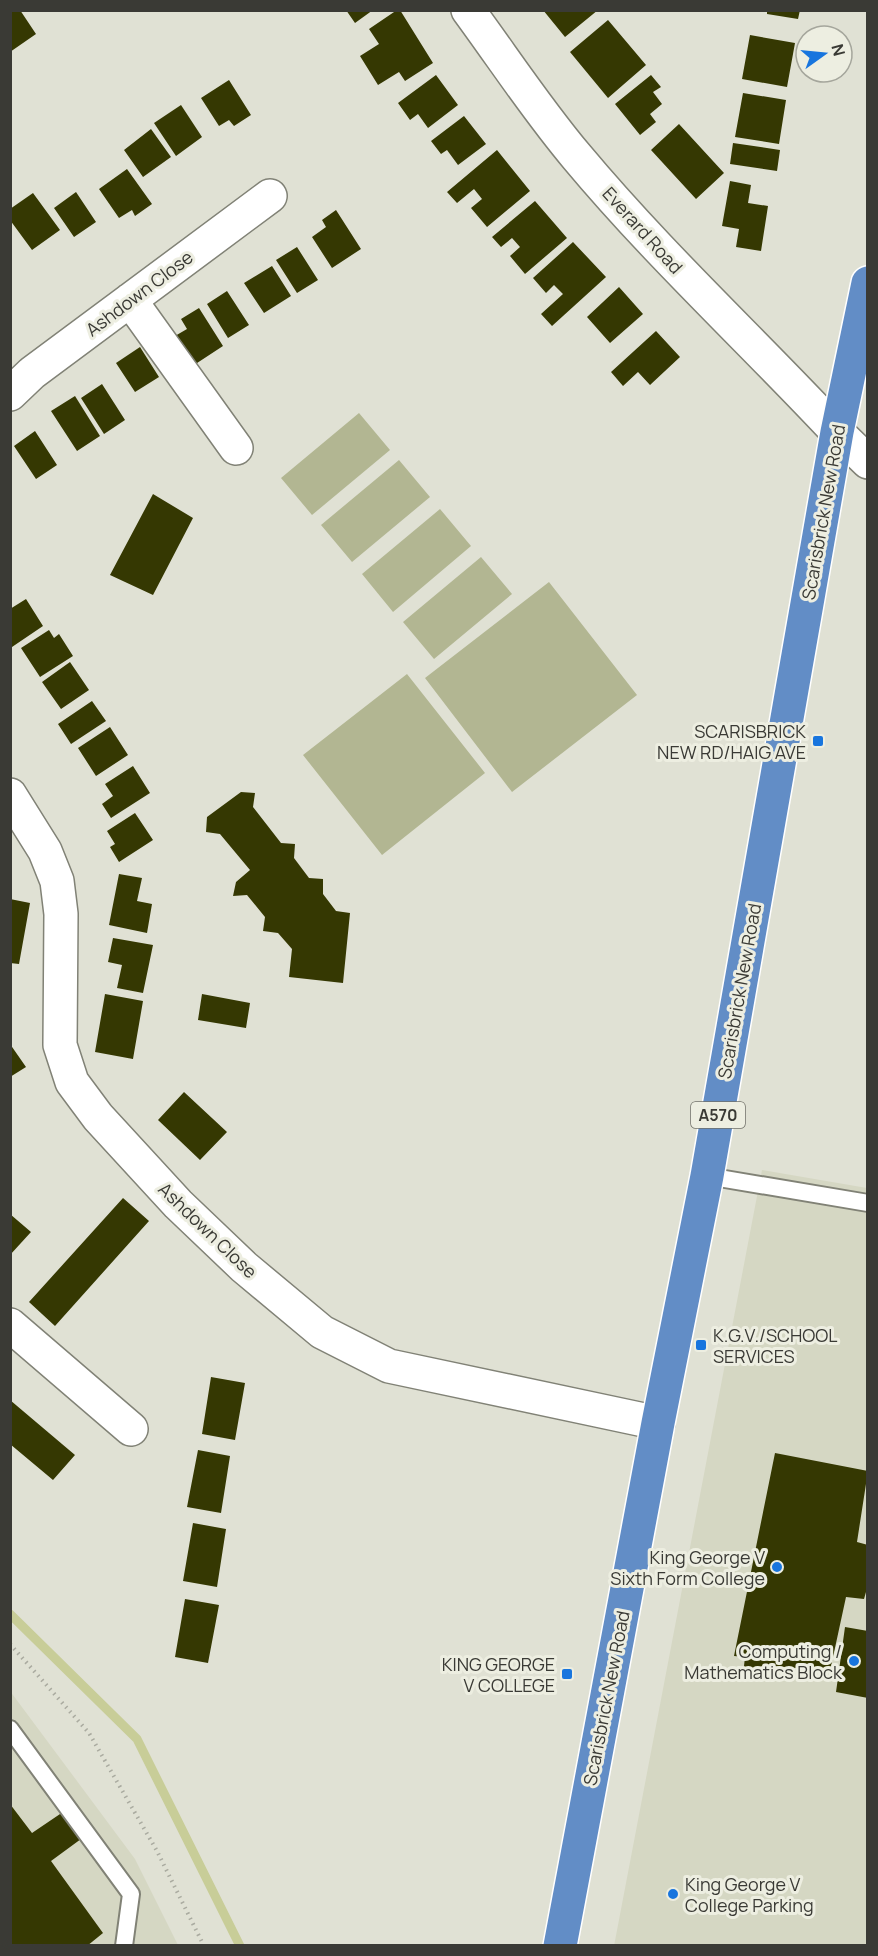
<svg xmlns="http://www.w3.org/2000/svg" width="878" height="1956" viewBox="0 0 878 1956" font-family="Manrope,sans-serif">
  <rect width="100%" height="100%" fill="#e0e1d4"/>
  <path fill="#d5d7c3" d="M762,1170L867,1188V1945L614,1946Z
    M10,1691L135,1859L178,1945H11Z"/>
  <path fill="#b2b692" d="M359,413L390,450L312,515L281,478Z
    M399,460L430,497L352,562L321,525Z
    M440,509L471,546L393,612L362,574Z
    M481,557L512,594L434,659L403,622Z
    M549,582L637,695L512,792L425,678Z
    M407,674L485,773L382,855L303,755Z"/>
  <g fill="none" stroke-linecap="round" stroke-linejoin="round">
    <path stroke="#c8cd98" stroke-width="9" d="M10,1614L137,1739L240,1946"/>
  </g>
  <path fill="#353802" d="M14,10H20L36,34L10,52V13Z
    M346,10H373L355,23Z
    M397,10H400L433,63L405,81L399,72L378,85L360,56L379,44L369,29Z
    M543,10H598L565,37Z
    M767,10H800L798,19L767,14Z
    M608,20L646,65L608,98L570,52Z
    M750,35L795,43L787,87L742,79Z
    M436,75L458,105L428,128L418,114L410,120L398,103Z
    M651,75L661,87L653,92L662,104L650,114L656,122L640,135L615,104Z
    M229,80L251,115L234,126L229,120L219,126L201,98Z
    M743,93L786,100L779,144L735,137Z
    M181,105L202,137L176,156L154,123Z
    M464,116L486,144L458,165L447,150L441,154L431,141Z
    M679,124L724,173L696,199L651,150Z
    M151,129L171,157L143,177L124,150Z
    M733,143L780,150L777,171L730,164Z
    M497,150L530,191L487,227L471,208L482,199L474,189L457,203L447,192Z
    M127,169L152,204L135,216L132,210L119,218L99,189Z
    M730,181L751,185L748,203L768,206L761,251L736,247L739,229L722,226Z
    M76,192L96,222L74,237L54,208Z
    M33,193L60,230L32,250L10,220V209Z
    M535,201L567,238L525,274L510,256L520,247L512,238L501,247L492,237Z
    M336,210L361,249L332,268L312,237L326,227L322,220Z
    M573,242L606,277L552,326L541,314L563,294L554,285L546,293L533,278Z
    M297,247L318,280L297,293L276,260Z
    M272,266L291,296L264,313L244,283Z
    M619,287L643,314L610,343L587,317Z
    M227,291L249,325L228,338L207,304Z
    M199,308L223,346L194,365L175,336L187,329L181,319Z
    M656,331L680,357L650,385L638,372L623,386L611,372Z
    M140,347L159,377L135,392L116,363Z
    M102,384L125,420L104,434L81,398Z
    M75,396L100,436L77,451L51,411Z
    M35,431L57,465L36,479L14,446Z
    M153,494L193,518L153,595L110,575Z
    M26,599L43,626L12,647L10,609Z
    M49,630L54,638L59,634L73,656L40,677L21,648Z
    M70,662L89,690L61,709L42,682Z
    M92,701L106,721L71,744L58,724Z
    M110,727L128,755L96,776L78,748Z
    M133,766L150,793L111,818L102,804L113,796L105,784Z
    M241,792L255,793L253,807L281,843L295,844L294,858L309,878L323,879V894L336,911L350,913L343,983L289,977L292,949L278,933L263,931L265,917L247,895L233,896L236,882L250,870L220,834L206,832L207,817Z
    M135,813L153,840L119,862L110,847L115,844L107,831Z
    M119,874L142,878L137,901L152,904L147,933L109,925Z
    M10,899L30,903L19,964L10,963Z
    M113,938L153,945L143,993L117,988L122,965L108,962Z
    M105,994L143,1001L133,1059L95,1052Z
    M202,994L250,1003L246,1028L198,1020Z
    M10,1044L26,1067L10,1077Z
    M184,1092L227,1132L200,1160L158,1120Z
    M123,1198L149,1221L55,1326L29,1302Z
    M10,1214L31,1232L10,1255Z
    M211,1377L245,1383L235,1440L202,1434Z
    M10,1400L75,1455L53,1480L10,1444Z
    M198,1450L230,1456L221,1513L187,1507Z
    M775,1453L868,1471L857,1542L868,1545V1585L864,1599L846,1597L830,1671L774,1666L771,1678L743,1675L745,1657L734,1656Z
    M193,1523L226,1529L217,1587L183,1581Z
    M185,1599L219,1605L208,1663L175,1657Z
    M845,1627L868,1631V1698L836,1692Z
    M10,1804L32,1833L63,1812L81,1839L51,1861L103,1933L87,1946H10Z"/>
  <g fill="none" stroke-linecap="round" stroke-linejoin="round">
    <defs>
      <path id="lane" d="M707,1176L868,1203
        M10,1729L131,1894L124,1946"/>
      <path id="street" d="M468,10C504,59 538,111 577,157C658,254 751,340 837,432
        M130,300L236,448
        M10,394L32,373L270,196
        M10,795L45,851L57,881L61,914L60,1045L72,1082L98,1117L178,1204L244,1267L322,1332L389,1366L658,1423
        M10,1325L131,1429"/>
      <path id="secondary" d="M837,432L868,462"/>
      <path id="highway" d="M560,1946L658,1423L707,1176L837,432L868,283"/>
    </defs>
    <use href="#lane" stroke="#818276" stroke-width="20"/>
    <use href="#street" stroke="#818276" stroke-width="36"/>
    <use href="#secondary" stroke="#818276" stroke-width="36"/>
    <use href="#highway" stroke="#fff" stroke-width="36"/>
    <path stroke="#aaaba0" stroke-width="4" stroke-dasharray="1.5 4.5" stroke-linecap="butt" d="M10,1644L89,1733L157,1851L204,1946"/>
    <use href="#lane" stroke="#fff" stroke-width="16"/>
    <use href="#street" stroke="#fff" stroke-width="33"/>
    <use href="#secondary" stroke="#fff" stroke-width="33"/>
    <use href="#highway" stroke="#628dc6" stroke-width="33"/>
  </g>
  <g fill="#1875de" stroke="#edeee1" stroke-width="2">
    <rect x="812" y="735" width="12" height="12" rx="3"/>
    <rect x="695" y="1339" width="12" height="12" rx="3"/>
    <circle cx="777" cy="1567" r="6"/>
    <circle cx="854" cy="1661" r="6"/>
    <rect x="561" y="1668" width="12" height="12" rx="3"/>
    <circle cx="673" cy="1894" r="6"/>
  </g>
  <g text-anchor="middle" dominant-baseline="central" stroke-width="6" stroke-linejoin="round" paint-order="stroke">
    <rect fill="#edeee1" stroke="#707069" stroke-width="1.5" x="691" y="1102" width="54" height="26" rx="4.5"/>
    <g font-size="16" font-weight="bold" fill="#3a3a35">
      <text x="718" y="1115">A570</text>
    </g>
    <g font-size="18" fill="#3a3a35" stroke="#edeee1">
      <text transform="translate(643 230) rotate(48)">Everard Road</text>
      <text transform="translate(139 293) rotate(-37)">Ashdown Close</text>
      <text transform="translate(823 512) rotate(-80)">Scarisbrick New Road</text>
      <text transform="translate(739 991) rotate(-80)">Scarisbrick New Road</text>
      <text transform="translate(208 1230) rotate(44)">Ashdown Close</text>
      <text transform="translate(606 1698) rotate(-79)">Scarisbrick New Road</text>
    </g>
    <g font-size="18" fill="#3a3a35" stroke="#edeee1" text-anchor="end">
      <text x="806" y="731">SCARISBRICK<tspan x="806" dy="21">NEW RD/HAIG AVE</tspan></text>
      <text x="713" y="1335" text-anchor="start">K.G.V./SCHOOL<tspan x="713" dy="21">SERVICES</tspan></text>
      <text x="765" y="1557">King George V<tspan x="765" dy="21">Sixth Form College</tspan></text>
      <text x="842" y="1651">Computing /<tspan x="842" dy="21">Mathematics Block</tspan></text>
      <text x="555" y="1664">KING GEORGE<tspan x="555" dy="21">V COLLEGE</tspan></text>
      <text x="685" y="1884" text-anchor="start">King George V<tspan x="685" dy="21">College Parking</tspan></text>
    </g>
  </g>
  <rect width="878" height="1956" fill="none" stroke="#3a3a35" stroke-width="24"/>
  <g transform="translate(824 54) rotate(75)"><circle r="28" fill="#edeee1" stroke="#a5a69c" stroke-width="1.5"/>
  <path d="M0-4.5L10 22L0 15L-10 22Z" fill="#1875de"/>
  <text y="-9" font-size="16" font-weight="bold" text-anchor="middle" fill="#3a3a35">N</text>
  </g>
</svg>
